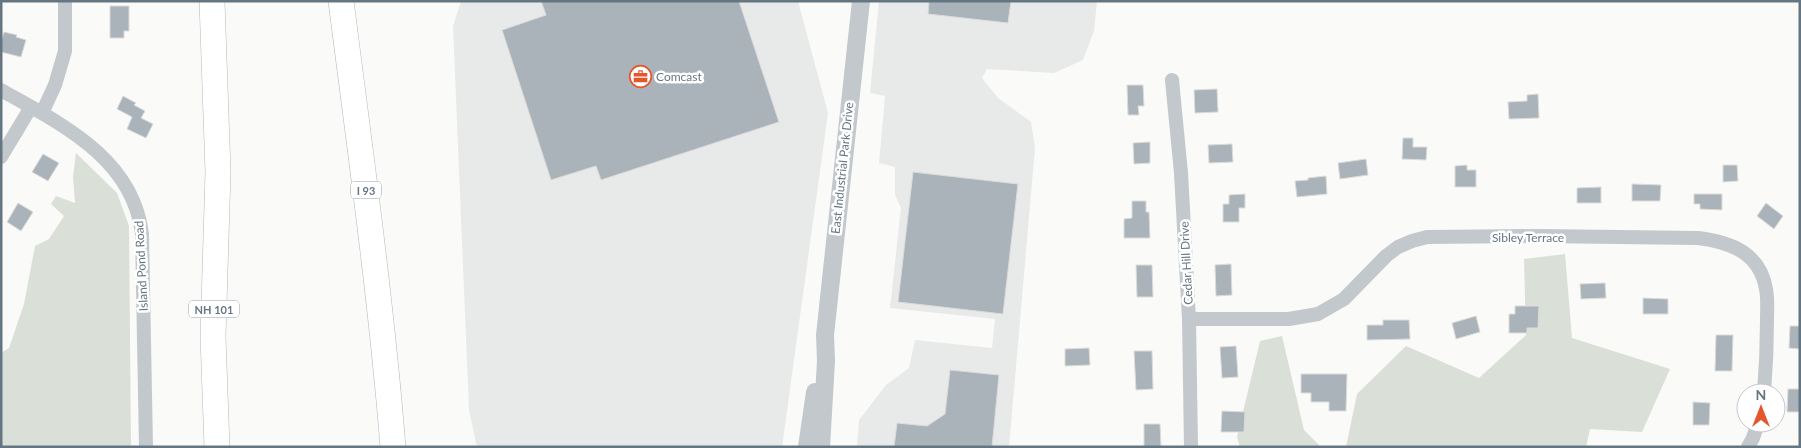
<svg xmlns="http://www.w3.org/2000/svg" width="1801" height="448" viewBox="0 0 1801 448" font-family="Lato,sans-serif">
  <rect width="100%" height="100%" fill="#fafaf8"/>
  <path fill="#e8e9e9" d="M461,1H798L828,113L782,447H477L469,410L453,26Z
    M879,1H1097L1094,31L1083,60L1054,73L987,69L982,78L998,98L1031,122L1035,148L1009,447H857L859,420L886,385L909,368L915,340L992,348L995,319L890,308L901,208L895,195V167L879,163L885,96L870,93Z"/>
  <path fill="#dadfd7" d="M76,153L117,193L129,226L131,447H1V353L9,348L24,304L35,246L49,239L64,216L51,204L56,196L75,203L73,177Z
    M1565,254L1572,338L1670,369L1642,432L1590,429L1586,447H1346L1357,394L1406,346L1479,378L1526,335L1524,259Z
    M1282,336L1304,430L1321,447H1240L1237,437L1260,341Z"/>
  <path fill="#aab3b9" stroke="#dcdcda" d="M541,1H739L779,122L601,180L596,166L551,180L502,30L546,15Z
    M929,1H1011L1008,23L928,14Z
    M110,6H129V31H124V38H110Z
    M4,32L17,35L16,37L26,40L21,57L1,52V41Z
    M1127,85H1143L1144,106H1138L1139,115H1128Z
    M1217,89L1218,112L1195,113L1194,90Z
    M1538,94L1539,118L1509,119L1508,102L1527,101V95Z
    M123,96L136,103L134,105L145,111L141,118L153,124L146,138L127,129L132,117L117,109Z
    M1403,138H1413V147H1427L1426,160L1402,159Z
    M1150,142V163L1134,164L1133,143Z
    M1232,144L1233,162L1209,163L1208,145Z
    M43,154L59,163L48,181L32,172Z
    M1366,159L1368,175L1340,179L1338,163Z
    M1467,165V170H1476V187H1455V166Z
    M1723,165H1737L1738,181L1723,182Z
    M913,172L1018,184L1003,314L898,302Z
    M1326,176L1327,194L1297,197L1295,181L1308,180V178Z
    M1632,184L1661,185L1660,201H1632Z
    M1601,187V203H1577V188Z
    M1245,194V208H1239V222H1223V204H1229V195Z
    M1694,194H1722V210L1700,209V204H1694Z
    M1132,201H1146V212H1149L1150,238H1124V219L1132,218Z
    M18,203L33,212L21,231L7,222Z
    M1766,203L1783,216L1774,229L1757,216Z
    M1231,264L1232,295L1216,296L1215,265Z
    M1136,265H1152L1153,297H1137Z
    M1605,283L1606,298L1581,299L1580,284Z
    M1643,298L1668,299V314H1643Z
    M1515,306H1539L1538,328H1527V333H1509V314H1515Z
    M1476,316L1480,332L1456,339L1452,323Z
    M1383,320H1409L1410,339L1367,340V325H1383Z
    M1790,326H1800V349L1789,348Z
    M1716,335H1733L1732,371H1715Z
    M1236,346L1238,377L1222,378L1220,347Z
    M1089,348L1090,365L1065,366V349Z
    M1134,351H1152L1153,389L1136,390Z
    M950,370L999,375L992,447H894L897,423L927,426L945,414Z
    M1301,374H1347L1346,411H1329V402H1311V393H1301Z
    M1788,389H1800V412H1787Z
    M1693,402L1710,403L1709,425H1693Z
    M1222,411L1245,412L1244,432H1221Z
    M1144,424H1160L1161,447H1144Z"/>
  <g fill="none" stroke-linecap="round" stroke-linejoin="round">
    <defs>
      <path id="motorway" d="M212,1L218,172L213,337L217,447
        M341,1C360,150 381,298 393,447"/>
    </defs>
    <use href="#motorway" stroke="#b4b9bd" stroke-width="26"/>
    <path stroke="#c3c8cc" stroke-width="14" d="M1172,80L1181,173L1189,319L1191,447
      M1,90C61,124 133,158 142,234L146,447
      M42,113L55,85L65,51V1
      M1,157L31,107
      M1189,319H1289L1318,314L1344,299L1386,256L1398,247L1412,241L1427,237L1539,236L1698,238C1731,242 1760,253 1766,289C1768,299 1767,310 1767,320C1767,344 1766,369 1764,393
      M1748,447L1753,438L1758,423"/>
    <path stroke="#c3c8cc" stroke-width="18" d="M807,447L815,392
      M821,447L826,361L825,335L861,1"/>
    <use href="#motorway" stroke="#fff" stroke-width="25"/>
  </g>
  <defs>
    <symbol id="office-ring" viewBox="-11 -11 22 22"><circle r="9.5" fill="#fff" stroke="#e4572e" stroke-width="1.5"/><path d="M-6-3h4V-5.5h4V-3h4V5H-6ZM-1-4.5V-3h2v-1.5ZM-6 0V1H6V0Z" fill="#e4572e"/></symbol>
  </defs>
  <g fill-rule="evenodd">
    <use href="#office-ring" x="628" y="64" width="25" height="25"/>
  </g>
  <g text-anchor="middle" dominant-baseline="central" stroke-width="5" stroke-linejoin="round" paint-order="stroke">
    <g fill="#fff" stroke="#939fa8" stroke-width="1">
      <rect x="351" y="181.5" width="30" height="17" rx="4"/>
      <rect x="189" y="300.5" width="50" height="17" rx="4"/>
    </g>
    <g font-size="11" font-weight="bold" fill="#657683">
      <text x="366" y="190">I 93</text>
      <text x="214" y="309">NH 101</text>
    </g>
    <g font-size="12" fill="#657683" stroke="#fff" text-anchor="start">
      <text x="656" y="76">Comcast</text>
    </g>
    <g font-size="12" fill="#657683" stroke="#fff">
      <text transform="translate(842 168) rotate(-84)">East Industrial Park Drive</text>
      <text x="1528" y="237">Sibley Terrace</text>
      <text transform="translate(1186 263) rotate(-93)">Cedar Hill Drive</text>
      <text transform="translate(141 266) rotate(-93)">Island Pond Road</text>
    </g>
  </g>
  <rect width="1801" height="448" fill="none" stroke="#657683" stroke-width="5"/>
  <g transform="translate(1761 408)"><circle r="24" fill="#ffffff" stroke="#c1c8cd"/>
  <path d="M0-4L9 19L0 12L-9 19Z" fill="#e4572e"/>
  <text y="-8" font-size="14" font-weight="bold" text-anchor="middle" fill="#657683">N</text>
  </g>
</svg>
